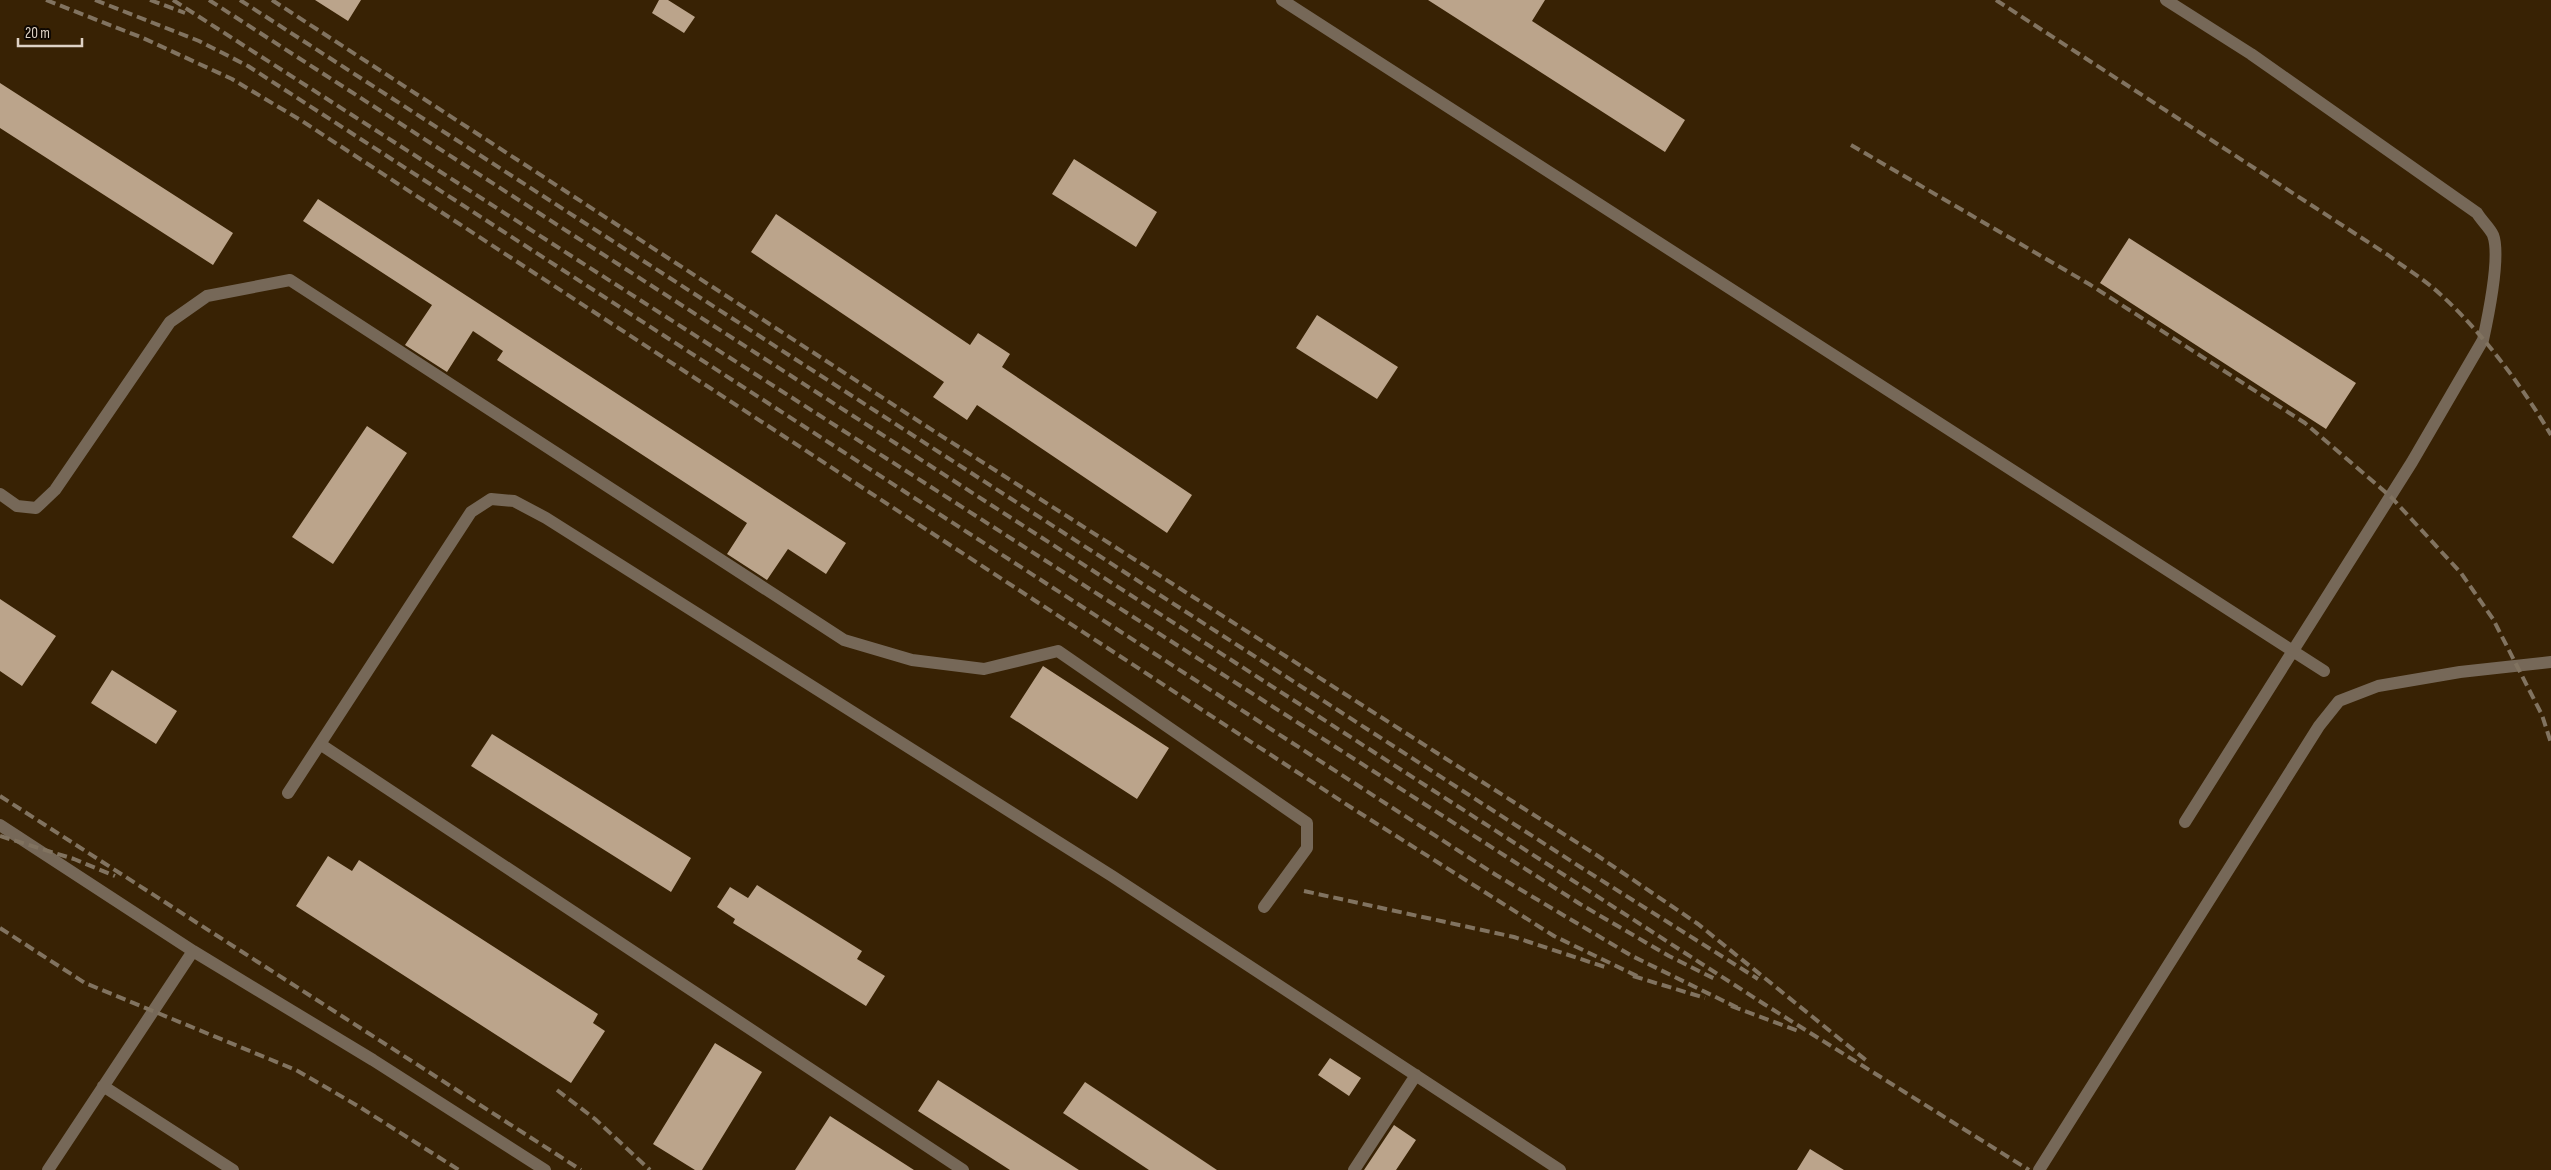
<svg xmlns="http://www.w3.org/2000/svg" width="2551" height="1170" viewBox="0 0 2551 1170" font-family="'Sofia Sans Condensed',sans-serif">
  <rect width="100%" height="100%" fill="#2d1c05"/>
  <path fill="#382204" d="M0,0H2551V1170H0Z"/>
  <path fill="#bba48b" d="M315,0H361L348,21Z
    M659,0H668L695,17L684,33L652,13Z
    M1428,0H1545L1532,21L1685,120L1665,152Z
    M0,83L233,233L213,265L0,128Z
    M1074,159L1157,212L1136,247L1052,194Z
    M318,199L846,543L826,574L788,549L767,580L727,554L747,523L497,360L503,351L473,331L447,372L405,345L432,305L303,221Z
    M776,214L970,345L978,333L1010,354L1002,367L1192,495L1167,533L977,405L967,420L933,397L944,382L751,252Z
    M2129,238L2356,383L2326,429L2100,283Z
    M1317,315L1398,367L1377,399L1296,348Z
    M367,426L407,453L333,564L292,537Z
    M0,599L56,636L22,686L0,671Z
    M1043,666L1169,748L1137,799L1010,717Z
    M112,670L177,711L156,744L91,703Z
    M492,734L691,858L671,892L471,766Z
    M328,856L352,871L359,860L598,1014L593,1023L605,1031L571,1083L296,906Z
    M757,885L862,951L857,959L885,976L866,1006L733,923L735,919L717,907L730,887L748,898Z
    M715,1043L762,1072L702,1170H695L653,1144Z
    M1330,1058L1361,1078L1349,1096L1318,1075Z
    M938,1080L1079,1170H1010L918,1111Z
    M1085,1082L1217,1170H1149L1063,1113Z
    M830,1116L914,1170H795Z
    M1394,1125L1416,1140L1396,1170H1364Z
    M1810,1149L1844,1170H1797Z"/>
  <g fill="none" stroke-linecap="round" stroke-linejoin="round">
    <path stroke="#766858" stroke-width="12" d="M1282,0L2324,671
      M2166,0L2251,54L2477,213C2481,220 2490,228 2493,235C2501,256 2488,317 2483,340L2412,462L2185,822
      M0,494L17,506L36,508L55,490L170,322L207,296L290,280L844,640L912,660L984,669L1058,651L1307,823V848L1264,907
      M320,744L963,1170
      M288,793L471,512L491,499L514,501L546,518L1112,876L1560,1170
      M0,825L193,951L373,1060L545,1170
      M103,1086L233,1170
      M48,1170L193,951
      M1354,1170L1416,1075
      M2039,1170L2319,726L2339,701L2378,686L2460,672L2551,662"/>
    <path stroke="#817360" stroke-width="4" stroke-dasharray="10 5" stroke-linecap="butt" d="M46,0L143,38L232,79L302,121L1352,808L1554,936L1639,977
      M95,0L199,41L248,66L1496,875L1632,956L1738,1008
      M150,0L185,13
      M173,0L1580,904L1669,956L1717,980
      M209,0L1764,1004L2029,1170
      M240,0L1585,870L1758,979
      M272,0L926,426L1598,856L1698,924L1867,1061
      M1996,0L2388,255C2405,268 2424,279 2440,294C2482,332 2522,386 2551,435
      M1851,145L2089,284L2305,423L2391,497L2461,573L2493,619L2542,715L2551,743
      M0,796L581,1170
      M0,836L74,859L115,876
      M1304,891L1514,937L1605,967
      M0,928L85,983L296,1070L358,1106L459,1170
      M1633,976L1705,998
      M1731,1006L1801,1032
      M557,1090L595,1119L650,1170"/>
  </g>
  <path d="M18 38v8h64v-8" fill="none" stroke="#ded2c5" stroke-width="2.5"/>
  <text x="25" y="38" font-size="15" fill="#ded2c5" stroke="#0f0802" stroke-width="4" paint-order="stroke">20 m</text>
</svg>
